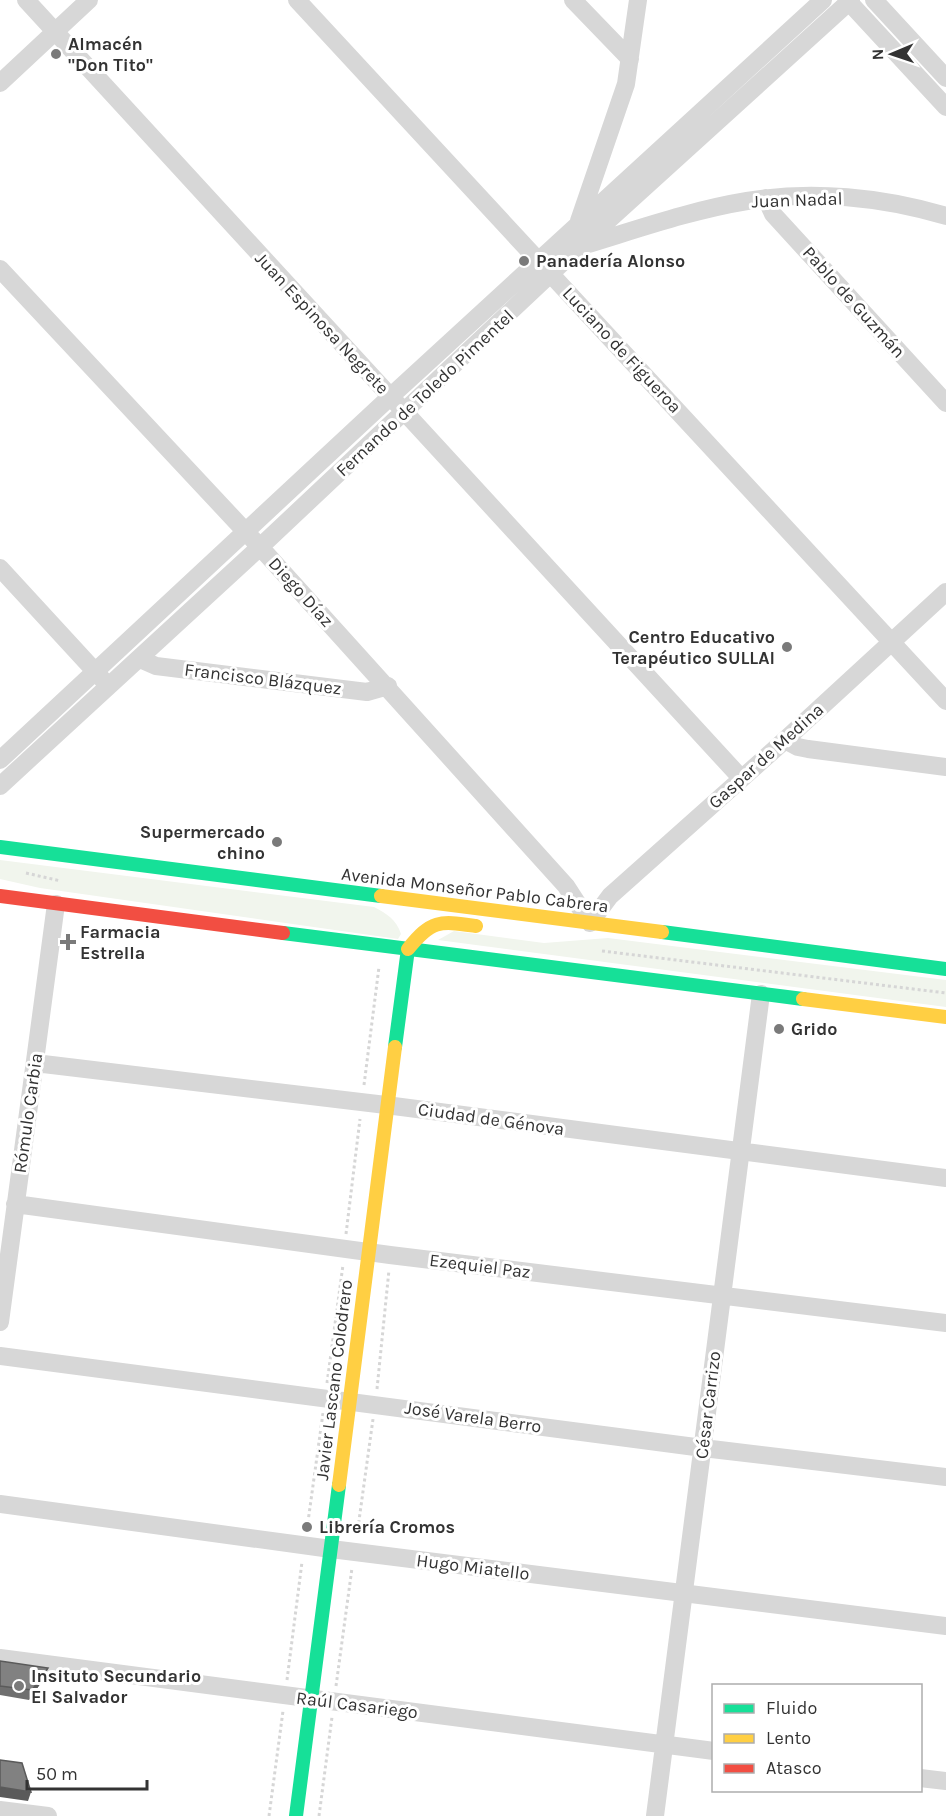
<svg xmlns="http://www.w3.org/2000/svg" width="946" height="1816" viewBox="0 0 946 1816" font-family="Karla,sans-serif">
  <rect width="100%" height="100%" fill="#fff"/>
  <path fill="#f1f5ed" d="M0,860L374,907C387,914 396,919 401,934L398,939L40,888L0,879Z
    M454,931L544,943L608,938L946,980V1007L438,940Z"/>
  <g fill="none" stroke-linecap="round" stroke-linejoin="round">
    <path stroke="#d6d6d6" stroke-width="3" stroke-dasharray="3 3" stroke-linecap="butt" d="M26,873L61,881
      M602,951L946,993
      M364,1085L379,967
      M346,1234L360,1119
      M327,1383L343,1265
      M377,1389L389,1270
      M307,1529L323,1413
      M357,1535L373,1419
      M287,1680L302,1562
      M336,1686L352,1568
      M269,1816L283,1711
      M319,1816L332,1717"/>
    <path stroke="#d7d7d7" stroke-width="18" d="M26,0L741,778
      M297,0L946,701
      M573,0L630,59
      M847,0L946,107
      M874,0L946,78
      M0,83L89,0
      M766,198L773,214L946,403
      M579,221L626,84L638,0
      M585,245C638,229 692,210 747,201C812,190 883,197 946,216
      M0,269L260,547L566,886L590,923L610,896L785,740L946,592
      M0,568L103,680
      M140,659L156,666L367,692L388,686
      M785,740L798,747L808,749L946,767
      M0,760L390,397L823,0
      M0,786L260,547L580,246L851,0
      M35,1063L386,1105L946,1178
      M15,1204L390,1255L946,1323
      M0,1322L56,904
      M0,1356L703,1448L946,1477
      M0,1504L331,1549L946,1626
      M0,1658L714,1751
      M920,1778L946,1781
      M0,1810L48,1816
      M655,1816L761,994"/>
    <path stroke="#16e098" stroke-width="14" d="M0,847L381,896
      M662,932L946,969
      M283,933L803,999
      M395,1047L408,949
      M296,1816L339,1485"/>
    <path stroke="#ffcf43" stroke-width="14" d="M381,896L662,932
      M408,949C432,919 440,921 476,926
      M803,999L946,1017
      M339,1485L395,1047"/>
    <path stroke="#f24e42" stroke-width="14" d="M0,896L283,933"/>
  </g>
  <path fill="#6f6f6f" d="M0,1661L45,1677L29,1700L0,1695Z"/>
  <path fill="#5a5a5a" d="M48,1668L45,1677L29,1700L32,1690Z
    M0,1787L31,1792L28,1801L0,1797Z"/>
  <path fill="#818181" stroke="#5a5a5a" stroke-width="1.5" d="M0,1661L48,1668L32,1690L0,1686V1687Z
    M0,1760L22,1763L31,1792L0,1787Z"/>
  <g fill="#7a7a7a" stroke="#fff" stroke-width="2">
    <circle cx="56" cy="54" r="6"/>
    <circle cx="524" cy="261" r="6"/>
    <circle cx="787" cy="647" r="6"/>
    <circle cx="277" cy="842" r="6"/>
    <path d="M65 933h6v6h6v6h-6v6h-6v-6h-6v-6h6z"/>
    <circle cx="779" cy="1029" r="6"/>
    <circle cx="307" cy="1527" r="6"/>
    <circle cx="19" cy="1686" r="6"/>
  </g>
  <g text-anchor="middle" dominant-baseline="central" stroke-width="6" stroke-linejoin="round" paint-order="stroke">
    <g font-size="18" font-weight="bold" fill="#333" stroke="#fff" text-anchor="start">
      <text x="68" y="44">Almacén<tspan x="68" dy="21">"Don Tito"</tspan></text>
      <text x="536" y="261">Panadería Alonso</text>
      <text x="775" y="637" text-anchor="end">Centro Educativo<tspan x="775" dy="21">Terapéutico SULLAI</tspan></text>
      <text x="265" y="832" text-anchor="end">Supermercado<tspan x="265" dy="21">chino</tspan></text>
      <text x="80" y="932">Farmacia<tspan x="80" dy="21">Estrella</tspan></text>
      <text x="791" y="1029">Grido</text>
      <text x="319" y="1527">Librería Cromos</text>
      <text x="31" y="1676">Insituto Secundario<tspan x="31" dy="21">El Salvador</tspan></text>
    </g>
    <g font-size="18" fill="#333" stroke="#fff">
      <text transform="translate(797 200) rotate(-2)">Juan Nadal</text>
      <text transform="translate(854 302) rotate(48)">Pablo de Guzmán</text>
      <text transform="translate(322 323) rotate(47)">Juan Espinosa Negrete</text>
      <text transform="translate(622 350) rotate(47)">Luciano de Figueroa</text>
      <text transform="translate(425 393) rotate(-43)">Fernando de Toledo Pimentel</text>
      <text transform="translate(301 592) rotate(48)">Diego Díaz</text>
      <text transform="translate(263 679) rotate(7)">Francisco Blázquez</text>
      <text transform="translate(766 756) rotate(-42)">Gaspar de Medina</text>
      <text transform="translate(475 890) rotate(7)">Avenida Monseñor Pablo Cabrera</text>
      <text transform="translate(28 1113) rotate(-82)">Rómulo Carbia</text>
      <text transform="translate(491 1119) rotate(8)">Ciudad de Génova</text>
      <text transform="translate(480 1266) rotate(7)">Ezequiel Paz</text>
      <text transform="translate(334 1380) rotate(-83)">Javier Lascano Colodrero</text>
      <text transform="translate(708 1405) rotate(-83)">César Carrizo</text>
      <text transform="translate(473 1417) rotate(8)">José Varela Berro</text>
      <text transform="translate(473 1567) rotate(7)">Hugo Miatello</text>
      <text transform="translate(357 1705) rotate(7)">Raúl Casariego</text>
    </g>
  </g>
  <rect x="712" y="1684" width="210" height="108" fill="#ffffff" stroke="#adadad" stroke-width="1.5"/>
  <rect x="724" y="1704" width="30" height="9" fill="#16e098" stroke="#adadad" stroke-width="1.5"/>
  <text x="766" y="1714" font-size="18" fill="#333333">Fluido</text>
  <rect x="724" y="1734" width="30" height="9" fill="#ffcf43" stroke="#adadad" stroke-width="1.5"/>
  <text x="766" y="1744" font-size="18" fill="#333333">Lento</text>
  <rect x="724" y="1764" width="30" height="9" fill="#f24e42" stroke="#adadad" stroke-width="1.5"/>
  <text x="766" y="1774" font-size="18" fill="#333333">Atasco</text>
  <g transform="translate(892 54) rotate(268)" stroke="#ffffff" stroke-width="4.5" paint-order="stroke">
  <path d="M0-4.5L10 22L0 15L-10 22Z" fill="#333333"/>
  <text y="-9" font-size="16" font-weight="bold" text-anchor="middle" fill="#333333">N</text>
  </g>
  <path d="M27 1780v9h120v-9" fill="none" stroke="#333333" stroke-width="3"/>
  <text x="36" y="1780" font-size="18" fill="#333333" stroke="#ffffff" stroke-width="4.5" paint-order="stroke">50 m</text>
</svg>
